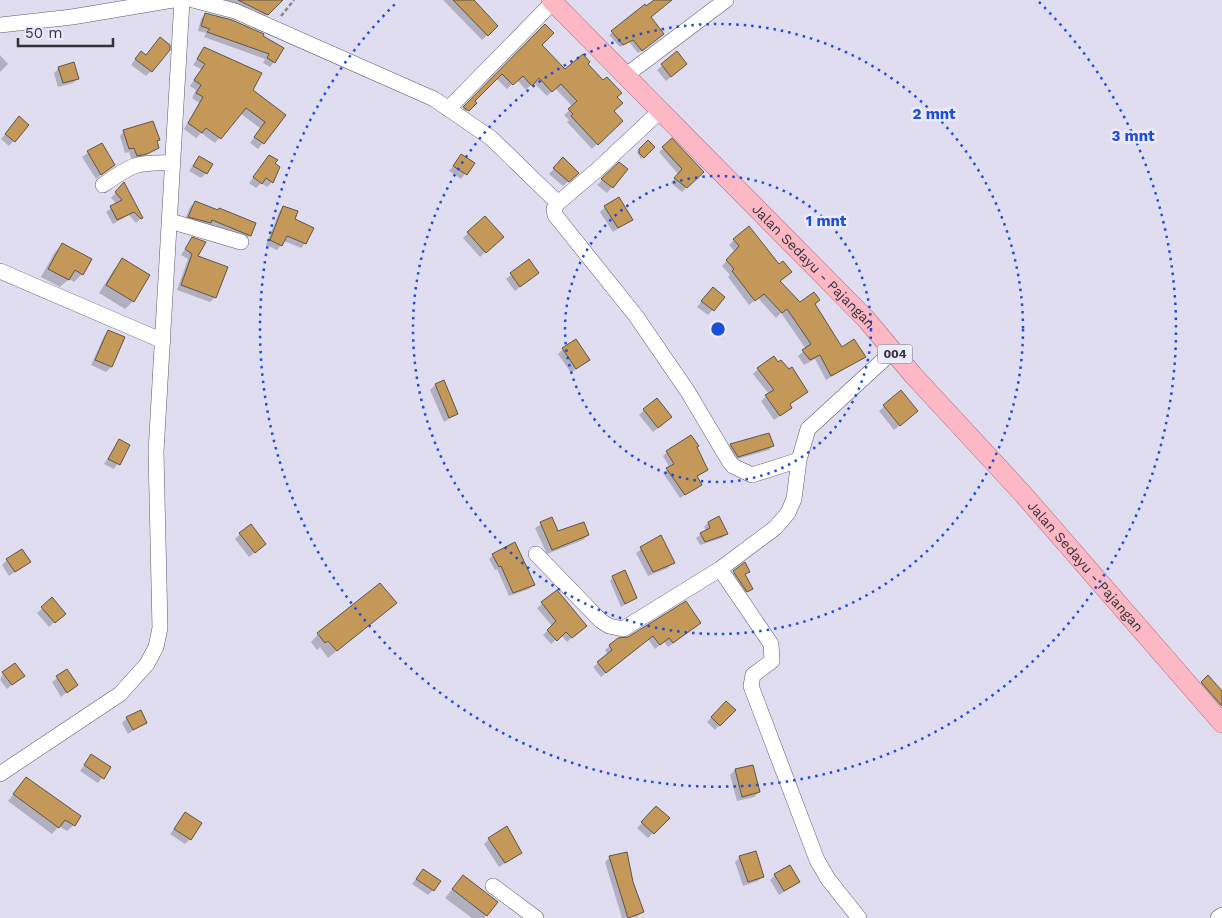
<svg xmlns="http://www.w3.org/2000/svg" width="1222" height="918" viewBox="0 0 1222 918" font-family="'Work Sans',sans-serif">
  <rect width="100%" height="100%" fill="#dfddef"/>
  <path fill="#0003" d="M223,0H281L260,22L234,11Z
    M443,0H472L497,26L482,40Z
    M656,0H663L649,17L660,36L638,53L629,42L620,47L609,35Z
    M206,14L262,35L274,62L270,67L263,63L265,59L204,37L206,33L198,31L201,19Z
    M545,26L540,45L565,70L586,64L615,97L612,111L621,121L592,149L567,122L569,120L564,115L573,107L555,88L547,96L533,82L526,90L517,80L507,89L496,78L462,116L459,113Z
    M204,49L252,90L285,115L258,149L250,143L260,128L240,113L215,143L201,133L196,138L184,129L199,103L192,98L196,90L190,86L201,69L193,65Z
    M677,53L681,69L666,81L657,70Z
    M0,55L8,64L0,72Z
    M146,56L151,71L146,76L131,65L136,58Z
    M59,68L78,78L73,83L58,87L54,73Z
    M14,123L28,125L9,146L1,139Z
    M124,131L156,142L158,147L141,158L132,160L129,152L125,153L120,136Z
    M672,140L702,172L682,192L671,183L678,174L659,152Z
    M648,142L653,147L641,159L637,152Z
    M101,144L114,165L96,179L82,157Z
    M269,156L279,167L272,182L267,187L261,183L256,188L249,183Z
    M462,156L473,163L461,179L449,171Z
    M199,157L206,173L201,178L189,171Z
    M563,159L573,177L563,186L549,174Z
    M619,164L627,169L607,193L597,185Z
    M124,184L142,217L136,223L129,215L113,224L106,212L117,204L111,198Z
    M195,202L255,224L249,236L245,241L184,222L190,207Z
    M283,207L293,220L305,243L301,248L284,241L277,250L266,245L279,212Z
    M605,207L631,220L613,232L600,212Z
    M468,233L497,242L480,257L463,238Z
    M192,239L196,256L215,297L210,302L177,290L188,259L181,255Z
    M734,240L799,304L813,305L842,349L864,357L826,380L815,359L804,365L798,356L806,349L781,313L776,318L758,298L749,305L728,277L730,275L722,266L735,252L729,245Z
    M63,244L82,274L74,282L69,279L60,287L41,277L55,252Z
    M123,260L133,301L125,309L99,293L115,268Z
    M529,261L538,273L515,291L506,279Z
    M708,293L724,297L708,315L697,307Z
    M109,331L124,338L111,367L106,372L91,365L104,336Z
    M563,349L589,360L571,373L558,354Z
    M758,369L807,392L789,405L791,408L786,412L774,420L761,401L769,394L753,374Z
    M435,385L457,414L444,422L430,390Z
    M901,392L912,416L894,430L879,411Z
    M644,410L665,422L653,432L639,415Z
    M756,439L773,445L769,450L733,460L726,449L730,445Z
    M119,441L129,446L114,469L104,464Z
    M696,447L707,470L696,478L700,485L680,498L663,473L670,468L663,456L667,452Z
    M551,518L558,533L588,535L583,540L547,554L535,528Z
    M708,523L727,534L722,538L700,545L696,538L706,531L704,527Z
    M240,534L259,549L249,557L235,539Z
    M660,537L673,563L668,568L648,576L636,553Z
    M493,555L533,585L529,589L509,596L497,569L495,570L489,559Z
    M7,560L29,562L9,576L2,565Z
    M744,564L748,572L744,576L751,589L743,595L730,576Z
    M613,577L635,598L621,607L610,581Z
    M557,591L576,613L580,630L567,642L561,635L551,644L543,635L552,626L537,608Z
    M52,599L59,618L49,627L37,613Z
    M395,603L328,658L320,647L317,650L311,642L318,634Z
    M695,627L668,647L664,642L655,649L648,639L601,677L593,667L608,655L605,650L618,639Z
    M66,671L76,685L61,697L52,682Z
    M3,673L23,676L7,689L0,680Z
    M1202,683L1222,693V703L1216,709L1197,687Z
    M726,703L734,710L715,730L707,722Z
    M127,718L146,722L128,734L122,723Z
    M92,755L110,768L98,783L80,771Z
    M752,766L759,792L754,797L737,801L730,775L735,770Z
    M26,778L74,825L67,831L59,826L52,834L8,801Z
    M657,808L668,818L648,838L637,828Z
    M185,814L190,839L185,844L170,834Z
    M489,839L520,853L499,867L484,844Z
    M610,857L632,883L642,912L637,917L622,918L605,862Z
    M740,857L763,876L758,881L743,886L735,862Z
    M423,871L433,890L428,895L412,884Z
    M775,875L799,882L779,895L770,880Z
    M463,876L497,902L484,918H472L445,898Z"/>
  <path fill="#c39859" stroke="#5f5548" d="M238,0H283L268,15Z
    M453,0H474L498,26L488,36Z
    M654,0H672L651,17L664,34L642,51L633,40L623,45L611,31L645,4L646,6Z
    M205,13L232,20L264,34L263,36L284,48L275,63L267,58L269,54L207,32L210,29L201,26Z
    M545,24L554,33L542,45L565,69L583,54L590,62L588,64L603,80L607,77L622,93L617,97L623,103L614,111L623,121L598,145L571,116L573,114L568,109L577,101L561,84L552,92L539,78L532,86L523,76L513,85L502,74L475,101L477,103L469,111L463,107Z
    M160,37L170,45V50L152,72L135,59L141,51L146,55Z
    M204,47L262,73L253,90L286,115L264,144L254,137L265,122L246,108L221,139L206,128L202,133L188,123L203,97L196,93L201,85L194,80L205,64L197,59Z
    M677,51L687,64L671,77L661,64Z
    M74,62L79,79L63,83L58,67Z
    M19,116L29,125L15,142L5,134Z
    M153,121L160,140L157,141L159,148L147,154L137,156L134,148L129,149L123,130Z
    M672,138L704,172L687,188L674,178L682,169L662,147Z
    M648,140L655,147L644,158L639,153V149Z
    M102,143L115,165L101,175L87,151Z
    M461,154L475,163L467,175L453,166Z
    M269,155L278,160L275,163L280,167L273,183L266,178L262,184L253,177Z
    M199,156L213,164L207,174L193,166Z
    M563,157L579,173L569,182L553,168Z
    M619,162L628,169L613,188L601,179Z
    M124,182L143,218L141,219L134,212L117,220L110,206L122,200L115,192Z
    M619,197L633,220L618,228L604,206Z
    M195,201L218,210L219,208L256,223L251,236L212,220L211,223L188,217Z
    M283,206L298,211L295,219L314,228L306,244L287,236L282,246L270,240Z
    M485,216L504,237L486,253L467,232Z
    M749,226L779,264L783,261L792,272L780,281L800,302L814,292L820,300L815,304L842,347L854,339L866,357L831,376L820,355L810,360L802,350L811,344L787,309L782,313L764,294L755,301L732,271L734,269L726,260L739,246L733,239Z
    M192,237L206,242L198,256L228,267L216,298L181,285L192,254L185,249Z
    M62,243L92,259L83,275L75,270L69,280L48,269Z
    M122,258L150,275L134,302L106,285Z
    M529,259L539,273L520,287L510,273Z
    M713,287L725,297L714,311L701,301Z
    M108,330L125,337L112,367L95,360Z
    M576,339L590,360L576,369L562,348Z
    M774,356L778,362L781,360L789,369L792,367L808,392L790,404L792,408L780,416L765,395L774,390L757,368Z
    M444,380L458,414L449,418L435,384Z
    M901,390L918,411L900,426L883,405Z
    M657,398L672,417L658,428L643,409Z
    M769,433L774,446L738,457L730,444Z
    M691,435L699,446L697,447L708,470L697,476L702,485L685,495L666,468L674,464L666,451Z
    M119,439L130,445L120,465L108,459Z
    M719,516L728,534L705,542L700,533L710,528L708,522Z
    M552,517L558,531L584,522L589,535L552,550L540,522Z
    M251,524L266,544L255,553L239,533Z
    M661,535L675,563L653,572L640,547Z
    M515,542L535,585L513,593L501,566L499,567L492,554Z
    M22,549L31,562L15,572L6,559Z
    M745,562L750,572L745,574L753,589L747,592L733,571Z
    M625,570L637,598L625,604L612,576Z
    M380,583L397,603L337,651L328,641L325,643L317,633Z
    M557,590L587,626L572,638L566,632L557,641L547,630L556,621L541,602Z
    M52,597L66,614L55,623L41,607Z
    M686,601L701,623L673,643L669,638L660,645L653,636L606,673L597,662L612,650L609,645L618,638L628,637Z
    M15,663L25,676L12,685L2,672Z
    M67,669L78,685L67,693L56,676Z
    M1208,675L1222,691V706L1201,682Z
    M726,701L736,710L720,726L711,717Z
    M141,710L147,723L133,730L126,717Z
    M91,754L111,767L104,779L84,765Z
    M753,765L760,792L742,797L735,769Z
    M26,777L81,816L75,826L65,820L59,828L13,794Z
    M656,806L670,818L654,834L641,822Z
    M185,812L202,823L191,840L174,829Z
    M507,826L522,853L505,863L488,838Z
    M756,851L764,877L748,882L739,856Z
    M627,852L633,882L644,912L628,918L609,856Z
    M790,865L800,882L784,891L774,874Z
    M423,869L441,881L434,891L416,879Z
    M463,875L498,902L487,916L452,889Z"/>
  <g fill="none" stroke-linecap="round" stroke-linejoin="round">
    <defs>
      <path id="minor" d="M193,0L235,11L434,99L491,138L558,203
        M0,25L72,17L173,0
        M625,76L726,0
        M448,109L553,2
        M659,112L597,170L558,203L554,209L555,215L636,316L688,392L729,461L733,466L752,475L799,460
        M103,185C132,164 137,162 173,163
        M170,221L241,242
        M0,271L163,341
        M536,554L601,621L609,626L623,629L720,569L775,528L788,513L794,499L799,460L808,429L893,351
        M720,569L771,644L772,661L753,675L751,686L817,860L828,879L859,918
        M0,774L120,694L147,664L156,647L160,628L156,452L182,0
        M493,886L536,918
        M1218,918L1222,915"/>
      <g id="major">
        <path id="s1" d="M551,0L866,319L913,375L1023,494L1222,723"/>
      </g>
    </defs>
    <use href="#minor" stroke="#5c5a69" stroke-width="16"/>
    <use href="#major" stroke="#b46b7b" stroke-width="20"/>
    <path stroke="#868591" stroke-width="2.5" stroke-dasharray="4 2.5" stroke-linecap="butt" d="M281,16L294,0"/>
    <use href="#minor" stroke="#fff" stroke-width="15"/>
    <use href="#major" stroke="#fcb8c5" stroke-width="19"/>
  </g>
  <g fill="none" stroke="#1d4ed8" stroke-width="2.5" stroke-dasharray="2.5 5">
    <circle cx="718" cy="329" r="153"/>
    <circle cx="718" cy="329" r="305"/>
    <path d="M1039 2A458 458 0 1 1 397 2"/>
  </g>
  <g text-anchor="middle" dominant-baseline="central" stroke-width="5" stroke-linejoin="round" paint-order="stroke">
    <rect fill="#eceafd" stroke="#6a6974" stroke-width="1" x="877.5" y="344.5" width="35" height="19" rx="4"/>
    <g font-size="12" font-weight="bold" fill="#333239">
      <text x="895" y="354">004</text>
    </g>
    <g font-size="14" fill="#333239" stroke="#eceafd">
      <text stroke="none"><textPath href="#s1" startOffset="374">Jalan Sedayu - Pajangan</textPath></text>
      <text stroke="none"><textPath href="#s1" startOffset="779">Jalan Sedayu - Pajangan</textPath></text>
    </g>
  </g>
  <circle cx="718" cy="329" r="8" fill="#1d4ed8" stroke="#eceafd" stroke-width="2.5"/>
  <g font-size="15" text-anchor="middle" font-weight="bold" fill="#1d4ed8" stroke="#eceafd" stroke-width="5" stroke-linejoin="round" paint-order="stroke">
    <text x="934" y="119">2 mnt</text>
    <text x="1133" y="141">3 mnt</text>
    <text x="826" y="226">1 mnt</text>
  </g>
  <path d="M18 38v8h95v-8" fill="none" stroke="#333239" stroke-width="2.5"/>
  <text x="25" y="38" font-size="15" fill="#333239" stroke="#eceafd" stroke-width="4" paint-order="stroke">50 m</text>
</svg>
